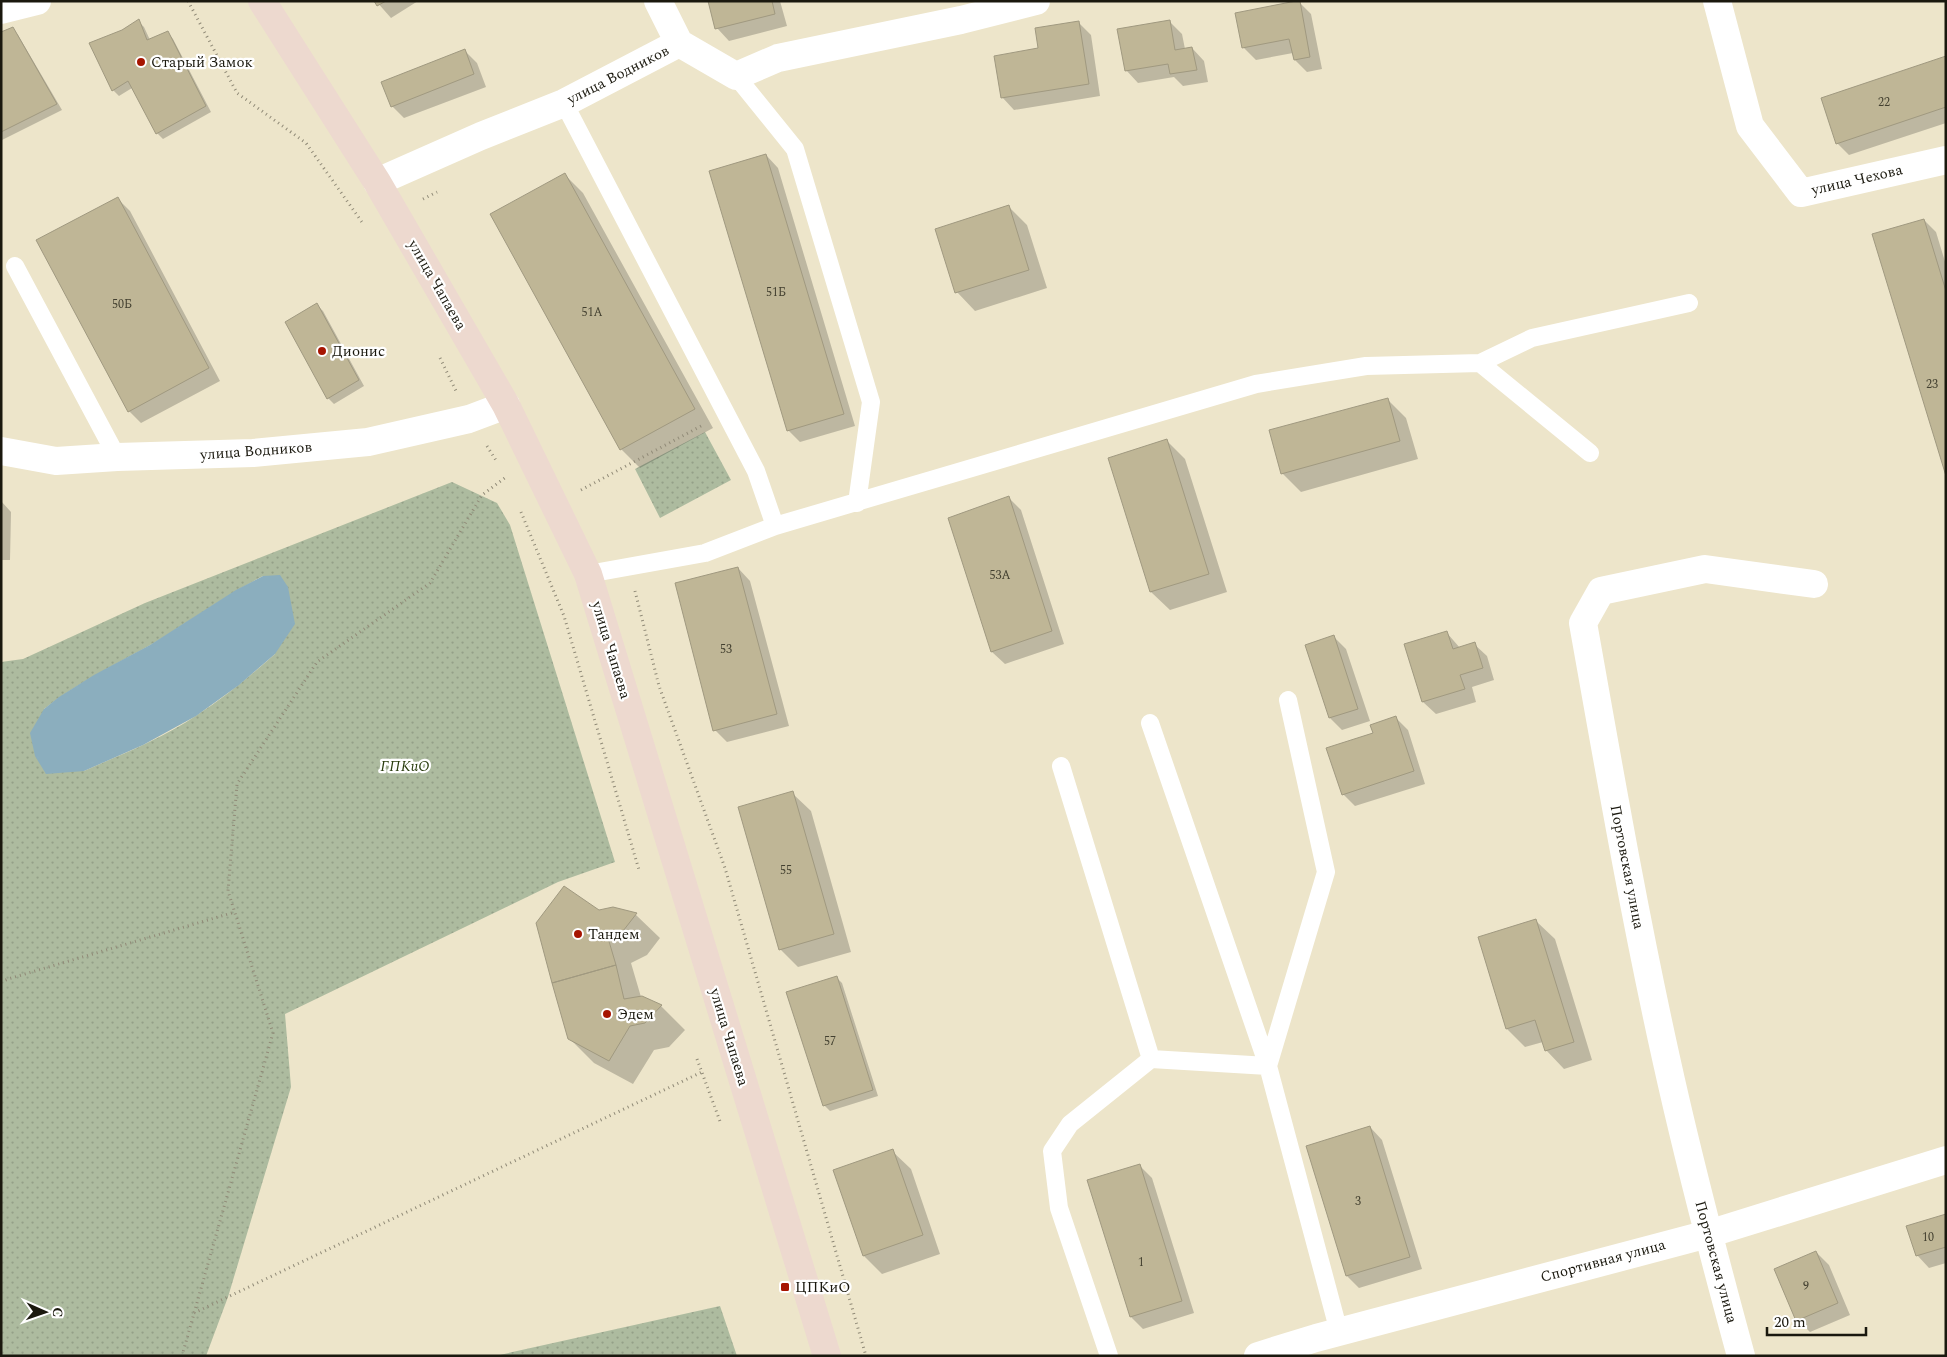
<svg xmlns="http://www.w3.org/2000/svg" width="1947" height="1357" viewBox="0 0 1947 1357" font-family="Spectral,serif">
  <defs>
    <pattern id="park-dots" width="8" height="8" patternUnits="userSpaceOnUse" patternTransform="scale(1.25)"><rect width="8" height="8" fill="#adbb9f"/><path d="M2 2h.1M6 6h.1" fill="none" stroke="#94a088" stroke-width="1.8" stroke-linecap="round"/></pattern>
  </defs>
  <rect width="100%" height="100%" fill="#ede5ca"/>
  <path fill="url(#park-dots)" fill-rule="evenodd" d="M705,432L731,480L660,518L635,469Z
    M452,482L497,503L510,525L615,862L558,882L285,1014L291,1087L228,1297L206,1356H1V662L23,659L145,603ZM263,576L275,654C250,676 225,697 197,715C162,739 122,754 84,771L44,709C77,683 115,665 152,644C189,622 224,596 263,576Z
    M720,1306L737,1356H495Z"/>
  <path fill="#8baebe" d="M280,575L288,587L295,624L275,654L239,685L196,716L143,745L84,771L46,774L35,756L30,733L44,709L59,697L94,675L150,645L236,590L263,576Z"/>
  <path fill="#0003" d="M376,1H418L391,18Z
    M714,1H780L787,26L729,41L717,28Z
    M1299,2L1311,14L1322,69L1307,72L1295,60L1293,53L1256,60L1244,48Z
    M138,21L144,27L150,40L168,33L173,39L211,112L163,139L157,133L132,88L119,96L113,90L122,31Z
    M1078,22L1091,35L1100,96L1014,110L1002,97L1040,49Z
    M1170,22L1182,34L1185,49L1192,48L1204,61L1208,82L1183,86L1174,77L1138,83L1126,70Z
    M12,29L18,35L62,110L2,140L1,34Z
    M465,51L477,63L486,87L404,118L392,106Z
    M1946,57V123L1849,155L1837,143Z
    M766,155L778,168L855,426L800,442L788,430Z
    M565,175L583,193L713,428L640,468L622,450L492,215Z
    M117,198L130,211L220,381L141,423L129,411Z
    M1009,207L1027,225L1047,288L975,311L957,292Z
    M1924,220L1936,232L1946,265V472Z
    M317,305L323,311L364,386L334,404L328,398Z
    M1387,399L1406,418L1418,459L1301,492L1282,473Z
    M1167,441L1185,459L1227,592L1170,610L1151,592L1110,459Z
    M1009,498L1021,510L1064,644L1005,664L992,652L950,519Z
    M1,501L11,512L10,560H1Z
    M738,568L750,581L789,726L727,742L715,730Z
    M1447,633L1460,648L1474,644L1487,656L1494,680L1472,687L1476,702L1436,714L1423,702Z
    M1334,637L1346,649L1370,721L1342,730L1330,718Z
    M1396,718L1408,730L1425,784L1355,806L1343,794L1374,734Z
    M792,793L811,811L851,952L798,967L780,949Z
    M613,908L636,915L660,938L647,955L631,963L641,997L661,1006L685,1030L669,1047L654,1050L633,1084L594,1063L569,1038Z
    M1536,921L1555,939L1592,1060L1564,1069L1546,1050L1543,1042L1525,1047L1507,1029Z
    M836,977L842,983L878,1096L830,1111L824,1105Z
    M1370,1127L1382,1140L1422,1269L1359,1288L1347,1276Z
    M892,1151L911,1169L940,1254L882,1274L864,1256Z
    M1139,1165L1152,1178L1194,1313L1143,1329L1131,1317L1089,1181Z
    M1946,1216V1263L1929,1268L1917,1255Z
    M1816,1252L1829,1265L1850,1315L1810,1332L1798,1320Z"/>
  <path fill="#bfb696" stroke="#a09980" d="M374,1H386L377,6Z
    M708,1H772L775,14L715,29Z
    M1296,1H1300L1310,57L1294,60L1289,39L1242,48L1235,13Z
    M139,19L147,40L168,31L206,106L156,134L128,81L112,91L89,43L122,30Z
    M1170,20L1175,50L1192,47L1197,70L1170,74L1168,64L1125,71L1117,29Z
    M1079,21L1089,84L1001,98L994,56L1038,48L1035,28Z
    M13,27L57,104L1,132V32Z
    M465,49L474,74L391,107L381,82Z
    M1946,56V107L1836,144L1821,98Z
    M766,154L844,414L787,431L709,171Z
    M565,173L695,409L620,450L490,214Z
    M118,197L209,368L128,412L36,240Z
    M1009,205L1029,270L955,293L935,229Z
    M1924,219L1946,291V476L1872,234Z
    M317,303L359,380L327,399L285,322Z
    M1388,398L1400,441L1281,474L1269,430Z
    M1167,439L1209,574L1150,592L1108,458Z
    M1009,496L1052,631L991,652L948,518Z
    M738,567L777,714L713,731L675,583Z
    M1447,631L1453,649L1475,642L1483,668L1460,675L1465,689L1422,702L1404,644Z
    M1334,635L1358,709L1329,718L1305,645Z
    M1396,716L1414,771L1342,795L1326,748L1373,733L1370,725Z
    M793,791L834,934L779,950L738,807Z
    M564,886L599,910L613,907L637,913L623,931L608,938L616,965L552,983L536,923Z
    M1536,919L1574,1042L1545,1051L1535,1020L1506,1029L1478,937Z
    M616,965L624,999L642,996L662,1005L645,1023L630,1026L609,1061L568,1039L552,983Z
    M837,976L873,1090L823,1106L786,992Z
    M1370,1126L1410,1257L1346,1276L1306,1146Z
    M893,1149L923,1235L863,1256L833,1170Z
    M1140,1164L1182,1301L1130,1317L1087,1180Z
    M1946,1214V1247L1916,1256L1906,1226Z
    M1816,1251L1838,1303L1796,1321L1774,1269Z"/>
  <g fill="none" stroke-linecap="round" stroke-linejoin="round">
    <path stroke="#908a77" stroke-width="3" stroke-dasharray="1 4" stroke-linecap="butt" d="M188,1L237,93L306,143L364,225
      M423,199L437,192
      M440,358L456,391
      M487,446L497,462
      M581,490L703,425
      M521,512L564,616L639,870
      M635,591L659,686L725,868L866,1356
      M1,982L8,979L235,912
      M697,1059L721,1124
      M194,1313L702,1072
      M182,1356L273,1033L228,891L237,784L317,662L430,583L482,495L506,477"/>
    <path stroke="#fff" stroke-width="18" d="M736,76L795,149L871,402L857,503
      M564,103L756,471L775,526
      M15,266L117,457
      M1480,363L1532,338L1689,303
      M588,574L705,553L775,526L1256,384L1366,366L1480,363L1590,453
      M1288,700L1326,872L1268,1066L1339,1332
      M1061,766L1151,1059L1268,1066L1150,723
      M1109,1356L1059,1208L1052,1151L1070,1124L1151,1059"/>
    <path stroke="#fff" stroke-width="28" d="M658,1L679,43
      M1717,1L1750,126L1801,193L1946,160
      M1,10L37,1
      M377,182L481,136L564,103L679,43L736,76L778,58L961,20L1036,1
      M1,451L56,461L117,457L253,453L368,442L469,419L506,405
      M1258,1356L1316,1338L1708,1234L1946,1160
      M1741,1356C1714,1257 1688,1158 1666,1058C1634,914 1609,769 1583,623L1601,591L1705,569L1814,584"/>
    <path stroke="#edd9cf" stroke-width="28" d="M262,1L377,182L506,405L588,574L827,1356"/>
  </g>
  <g fill="#a61400" stroke="#fff" stroke-width="2">
    <circle cx="141" cy="62" r="5"/>
    <circle cx="322" cy="351" r="5"/>
    <circle cx="578" cy="934" r="5"/>
    <circle cx="607" cy="1014" r="5"/>
    <rect x="780" y="1282" width="10" height="10" rx="2.5"/>
  </g>
  <g text-anchor="middle" dominant-baseline="central" stroke-width="4.5" stroke-linejoin="round" paint-order="stroke">
    <g font-size="12" fill="#434030">
      <text x="1884" y="102">22</text>
      <text x="776" y="292">51Б</text>
      <text x="122" y="304">50Б</text>
      <text x="592" y="312">51А</text>
      <text x="1932" y="384">23</text>
      <text x="1000" y="575">53А</text>
      <text x="726" y="649">53</text>
      <text x="786" y="870">55</text>
      <text x="830" y="1041">57</text>
      <text x="1358" y="1201">3</text>
      <text x="1928" y="1237">10</text>
      <text x="1141" y="1262">1</text>
      <text x="1806" y="1286">9</text>
    </g>
    <g font-size="15" fill="#1a180e" stroke="#fff" text-anchor="start">
      <text x="151" y="62">Старый Замок</text>
      <text x="332" y="351">Дионис</text>
      <text x="588" y="934">Тандем</text>
      <text x="617" y="1014">Эдем</text>
      <text x="795" y="1287">ЦПКиО</text>
    </g>
    <g font-size="15" fill="#1a180e" stroke="#fff">
      <text transform="translate(618 75) rotate(-27)">улица Водников</text>
      <text transform="translate(1857 180) rotate(-13)">улица Чехова</text>
      <text transform="translate(437 285) rotate(60)">улица Чапаева</text>
      <text transform="translate(256 451) rotate(-4)">улица Водников</text>
      <text transform="translate(611 650) rotate(73)">улица Чапаева</text>
      <text transform="translate(1627 867) rotate(79)">Портовская улица</text>
      <text transform="translate(729 1037) rotate(73)">улица Чапаева</text>
      <text transform="translate(1603 1261) rotate(-15)">Спортивная улица</text>
      <text transform="translate(1716 1262) rotate(75)">Портовская улица</text>
    </g>
    <g font-size="15" font-style="italic" fill="#2c3f10" stroke="#fff">
      <text x="405" y="766">ГПКиО</text>
    </g>
  </g>
  <rect width="1947" height="1357" fill="none" stroke="#1a180e" stroke-width="5"/>
  <g transform="translate(45 1312) rotate(92)" stroke="#ffffff" stroke-width="4" paint-order="stroke">
  <path d="M0-4L9 19L0 12L-9 19Z" fill="#1a180e"/>
  <text y="-8" font-size="14" font-weight="bold" text-anchor="middle" fill="#1a180e">С</text>
  </g>
  <path d="M1767 1327v8h99v-8" fill="none" stroke="#1a180e" stroke-width="2.5"/>
  <text x="1774" y="1327" font-size="15" fill="#1a180e" stroke="#ffffff" stroke-width="4" paint-order="stroke">20 m</text>
</svg>
